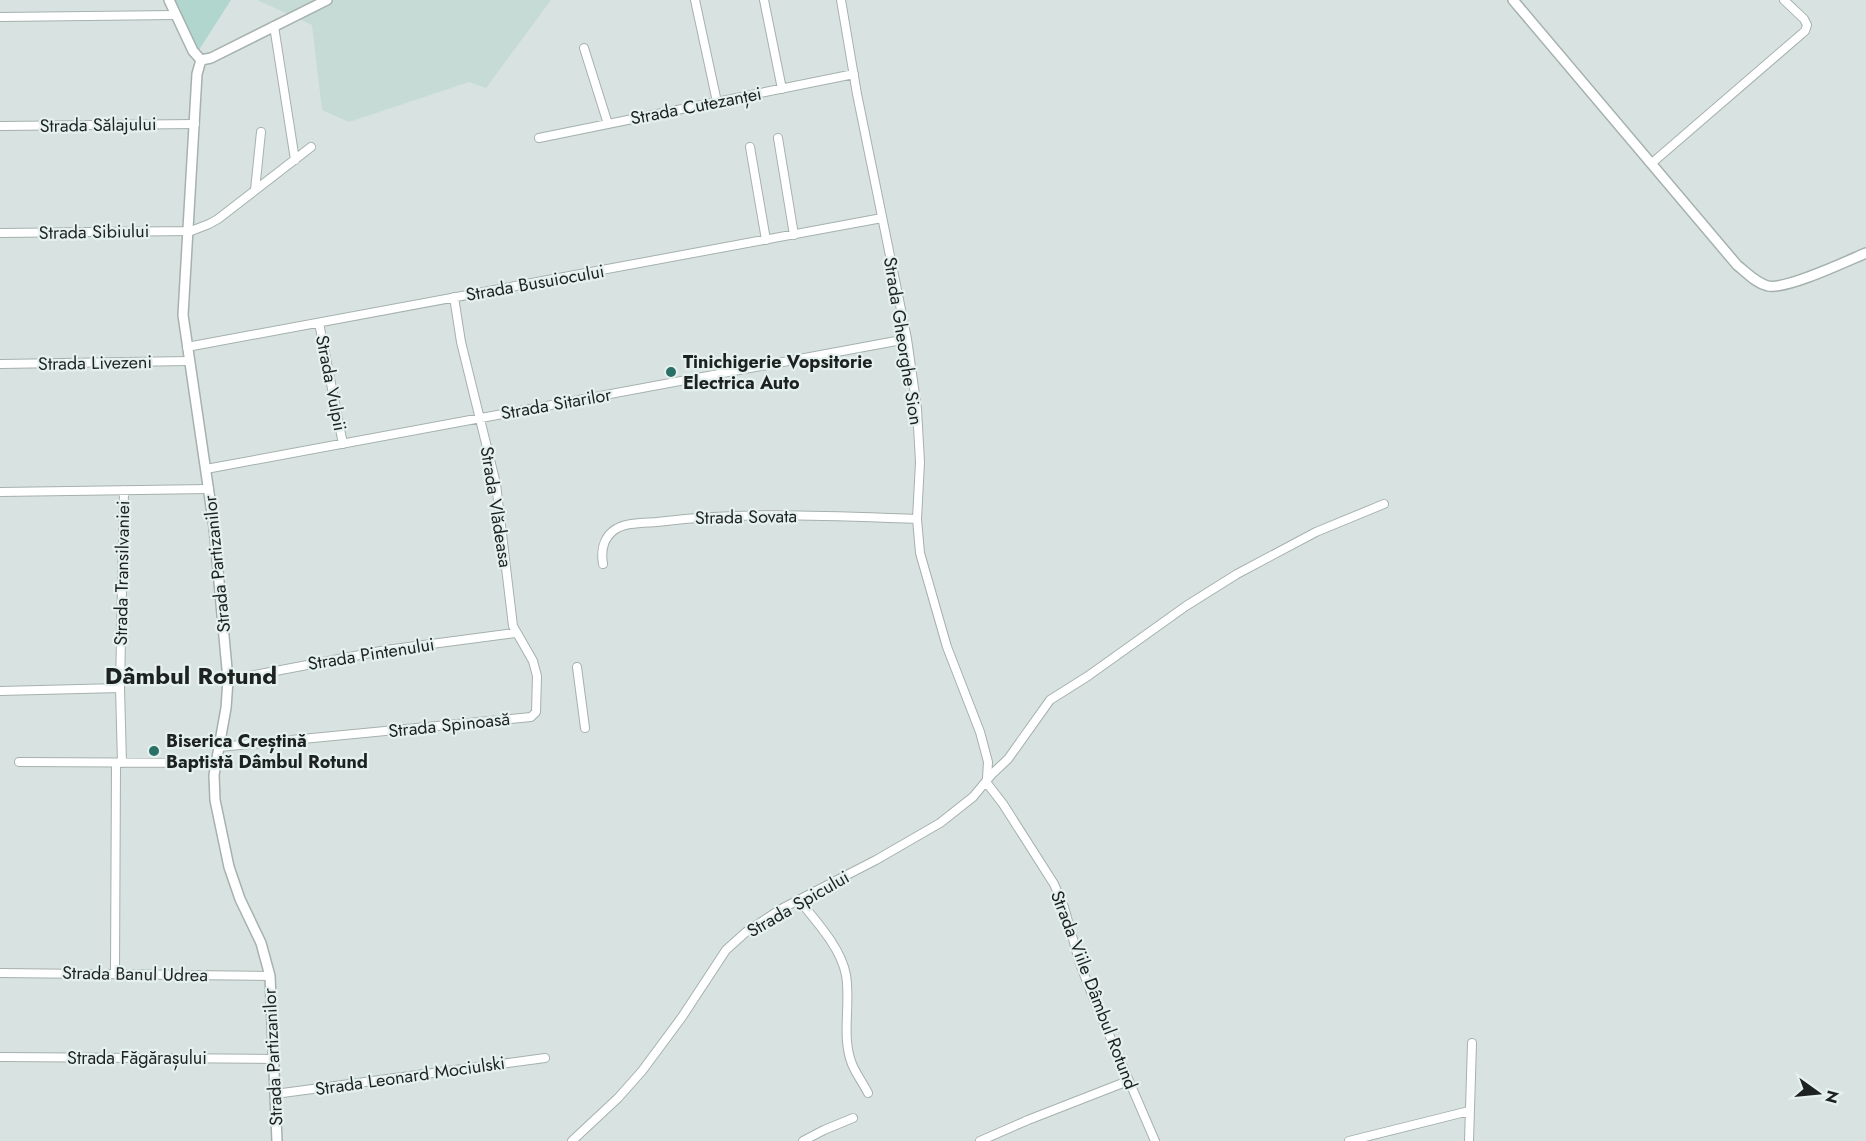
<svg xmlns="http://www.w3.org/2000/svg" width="1866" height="1141" viewBox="0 0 1866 1141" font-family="Jost,sans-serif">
  <rect width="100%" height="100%" fill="#d8e3e1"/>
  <path fill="#c6dad6" d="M257,0H551L486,88L469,82L349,122L322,110L312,25Z"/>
  <path fill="#b0d6ce" d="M175,0H231L197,53Z"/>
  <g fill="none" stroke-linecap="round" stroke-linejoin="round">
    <defs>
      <path id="minor" d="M695,0L717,102
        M764,0L782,89
        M841,0L857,94L907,339L917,409L920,462L917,519L920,553L947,647L980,732L988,762L987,778
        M0,17L175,15
        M274,26L295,160
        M584,48L608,124
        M0,126L195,124
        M539,138L854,74
        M778,138L794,235
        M750,147L766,240
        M1652,163L1805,31L1807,25L1804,19L1784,0
        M255,190L261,132
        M0,233L191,231L209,224L218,219L311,147
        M319,323L343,444
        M187,347L882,218
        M0,364L189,361
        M206,469L907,339
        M0,492L209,489
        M603,564C601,552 603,539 613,531C624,522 644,523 657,522C743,511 831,516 917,519
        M577,667L585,728
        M228,680L386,650L515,633
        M0,691L120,688
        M219,747L531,717L536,712L537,676L533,661L513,626L496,484L461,342L454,297
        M19,762L216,763
        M122,763L120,688L124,490
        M986,782L1003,804L1054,884L1064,907L1080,964L1095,1002L1155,1141
        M799,900C816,921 841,948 846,975C851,1004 841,1037 852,1064C856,1074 863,1083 868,1093
        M0,973L270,976
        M115,973L116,763
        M0,1057L274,1059
        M275,1094L545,1058
        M572,1141L618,1098L642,1071L682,1017L726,950L746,932L781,909L876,860L940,823L973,797L992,774L1008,759L1050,700L1088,676L1186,606L1237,574L1316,532L1384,504
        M803,1141L824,1130L853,1118
        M980,1141L1028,1120L1128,1081
        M1349,1141L1469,1111
        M1469,1141L1472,1043"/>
      <path id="tertiary" d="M169,0L193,51L201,60
        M1513,0L1737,265C1747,273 1756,283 1768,286C1786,290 1847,261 1866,253
        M201,60L197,74L183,315L214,527L228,680L226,708L214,775L215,800L229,867L240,899L261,943L270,976L277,1141
        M201,60L211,58L327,0"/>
    </defs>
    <use href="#minor" stroke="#a5b1ae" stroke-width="10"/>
    <use href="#tertiary" stroke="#a5b1ae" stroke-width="12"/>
    <use href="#minor" stroke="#fff" stroke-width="8"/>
    <use href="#tertiary" stroke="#fff" stroke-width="9"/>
  </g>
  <g fill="#2a7066" stroke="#e5f1ee" stroke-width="2">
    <circle cx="671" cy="372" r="6"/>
    <circle cx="154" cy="751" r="6"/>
  </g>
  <g text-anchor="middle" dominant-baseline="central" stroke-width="4.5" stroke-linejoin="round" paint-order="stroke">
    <g font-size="18" fill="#1d2120" stroke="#e5f1ee">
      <text transform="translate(696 106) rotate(-11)">Strada Cutezanței</text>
      <text transform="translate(98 125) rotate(-1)">Strada Sălajului</text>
      <text transform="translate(94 232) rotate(-1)">Strada Sibiului</text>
      <text transform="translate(535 283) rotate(-10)">Strada Busuiocului</text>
      <text transform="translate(903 341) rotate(81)">Strada Gheorghe Sion</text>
      <text transform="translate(95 363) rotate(-1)">Strada Livezeni</text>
      <text transform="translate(331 383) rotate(79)">Strada Vulpii</text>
      <text transform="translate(556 404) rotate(-10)">Strada Sitarilor</text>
      <text transform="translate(496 507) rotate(81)">Strada Vlădeasa</text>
      <text transform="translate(746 517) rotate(-1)">Strada Sovata</text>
      <text transform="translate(217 564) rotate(-96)">Strada Partizanilor</text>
      <text transform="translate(122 573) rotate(-89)">Strada Transilvaniei</text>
      <text transform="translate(371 654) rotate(-9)">Strada Pintenului</text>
      <text transform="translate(449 725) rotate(-6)">Strada Spinoasă</text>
      <text transform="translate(798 904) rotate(-30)">Strada Spicului</text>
      <text transform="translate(135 974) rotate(1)">Strada Banul Udrea</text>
      <text transform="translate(1094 990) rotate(69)">Strada Viile Dâmbul Rotund</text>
      <text transform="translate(273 1057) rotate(-93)">Strada Partizanilor</text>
      <text x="137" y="1058">Strada Făgărașului</text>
      <text transform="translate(410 1076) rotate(-8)">Strada Leonard Mociulski</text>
    </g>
    <g font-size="18" font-weight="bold" fill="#1d2120" stroke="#e5f1ee" text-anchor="start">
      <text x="683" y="362">Tinichigerie Vopsitorie<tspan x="683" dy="21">Electrica Auto</tspan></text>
      <text x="166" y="741">Biserica Creștină<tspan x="166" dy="21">Baptistă Dâmbul Rotund</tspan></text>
    </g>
    <g font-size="24" font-weight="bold" fill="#1d2120" stroke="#e5f1ee">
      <text x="191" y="675">Dâmbul Rotund</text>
    </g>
  </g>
  <g transform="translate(1818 1093) rotate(105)" stroke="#e5f1ee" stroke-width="4.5" paint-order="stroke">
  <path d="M0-4.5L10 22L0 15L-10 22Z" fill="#1d2120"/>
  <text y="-9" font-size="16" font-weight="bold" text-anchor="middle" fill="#1d2120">N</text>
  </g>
</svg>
